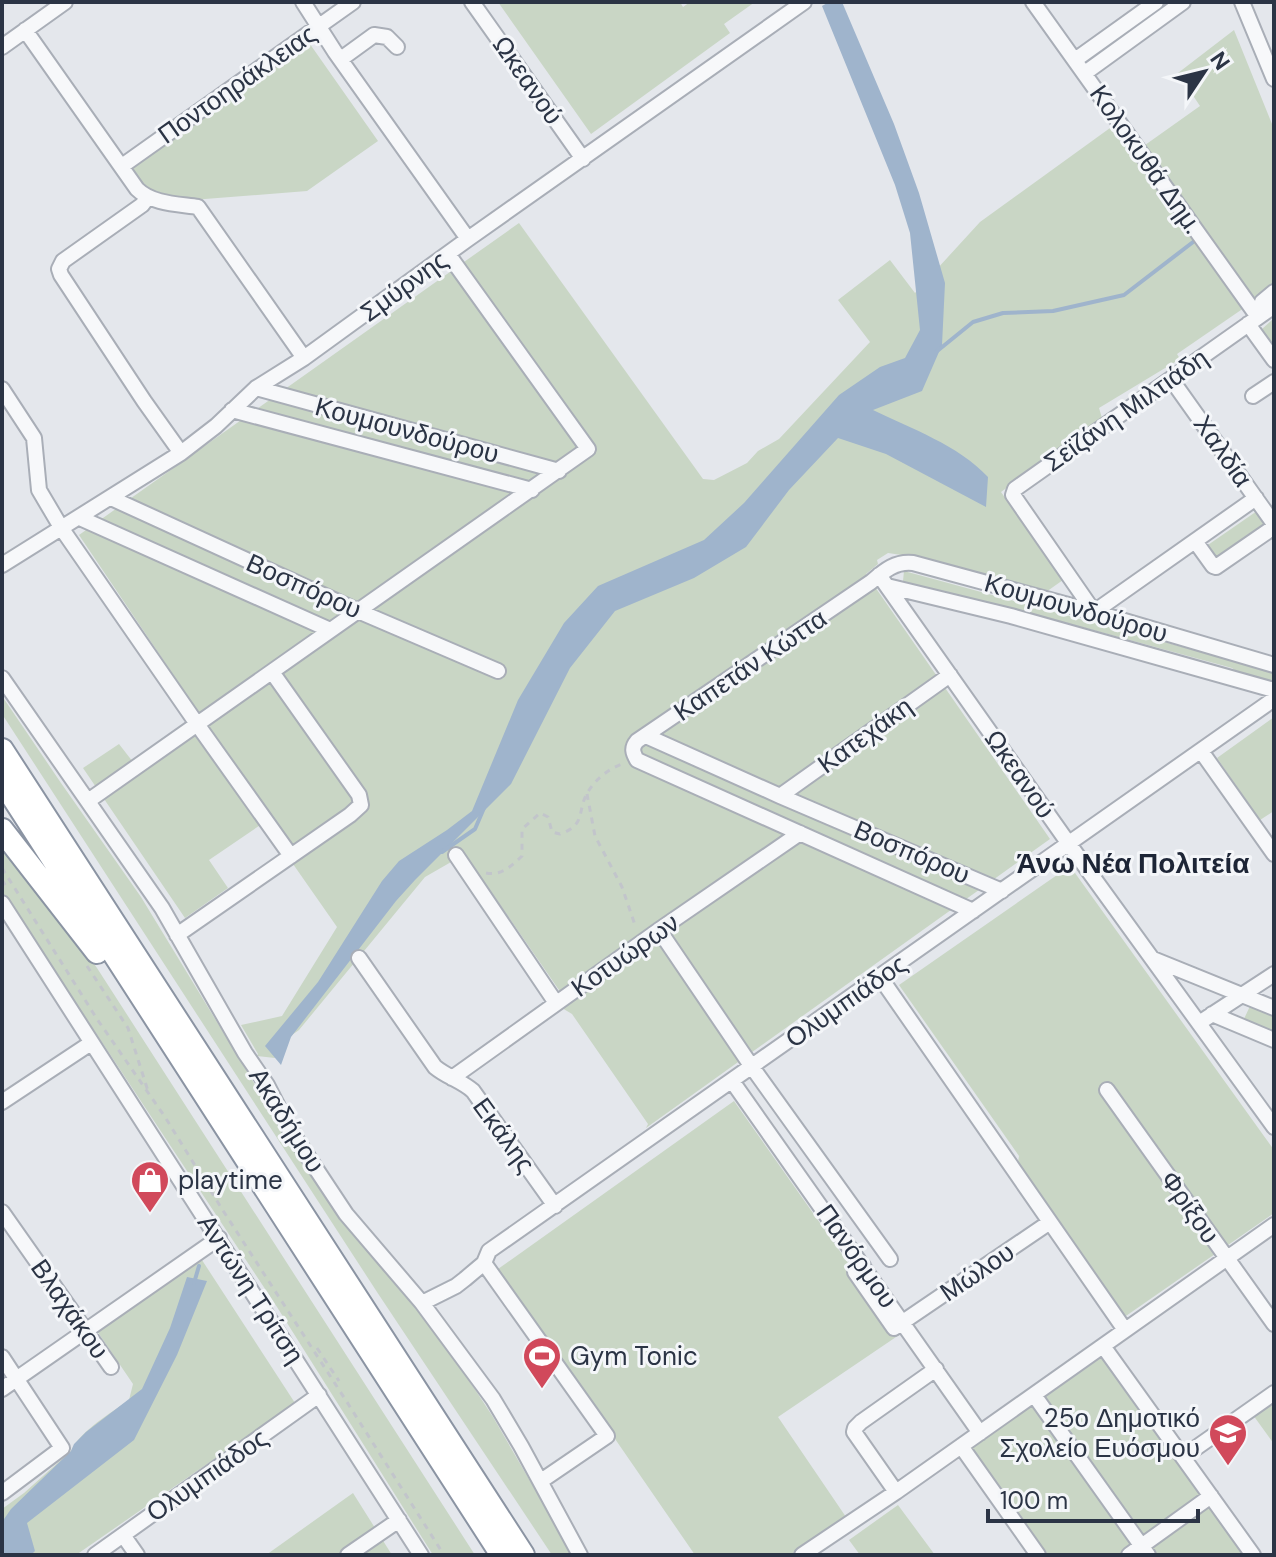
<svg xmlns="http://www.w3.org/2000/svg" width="1276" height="1557" viewBox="0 0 1276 1557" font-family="'DM Sans',sans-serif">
  <rect width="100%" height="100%" fill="#e4e7ec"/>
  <path fill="#c9d6c5" d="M498,2H680L683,7L690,2H755L724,24L730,33L591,134Z
    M1234,30L1274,129V346L1262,329L1273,319L1257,299L1177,354L1180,359L1099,408L1102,418L1001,492L1063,580L1046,592L915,557L888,553L877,560L878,564L866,574L1050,839L646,1128L648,1124L572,1014L562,1008L568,1003L465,854L425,877L299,1030L292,1035L275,1058L257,1056L258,1054L241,1025L282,1016L337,927L293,864L301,858L272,817L209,860L228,888L185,918L83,768L119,744L140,771L207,725L79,535L519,223L703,479L714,480L747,463L758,451L779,439L870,342L838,300L890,260L915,293L980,222L1110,128L1131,155L1200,106L1178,73Z
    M305,37L378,141L307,191L192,200L145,189L128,162Z
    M1257,511L1267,525L1215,561L1205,547Z
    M904,571L1274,672L1273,684L1238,673L1232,668L1009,607L1000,608L911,586L903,581Z
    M2,696L61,783L141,897L265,1101L328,1196L405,1293L461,1368L493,1417L573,1555H552L377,1292L2,714Z
    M1274,717V811L1260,820L1217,758Z
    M2,836L97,968L475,1555H433L277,1307L2,891Z
    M1070,866L1274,1150V1213L1123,1318L1017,1168L1019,1156L899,985Z
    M1251,1004L1274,1014V1035L1243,1021Z
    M734,1101L899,1335L778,1417L846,1517L790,1555H695L498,1269Z
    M200,1257L295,1403L76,1555H31L35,1550L2,1555V1509L24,1493L71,1451C82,1429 110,1414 129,1400L133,1384L97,1331Z
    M1102,1357L1243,1555H1048L972,1448Z
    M1274,1399V1444L1253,1415Z
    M353,1493L392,1555H266Z
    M898,1505L935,1555H860L849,1540Z"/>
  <path fill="#9fb4cc" d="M829,2H842L894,124L919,193L945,283L942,345L922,391L873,410C912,429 958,445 988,477L986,507L886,454L838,438L789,490L746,547L694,578L615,611L570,668L511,784L415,880L396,901L291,1037L281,1065L265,1046L318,982L382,881L399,861L447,830L472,811L518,700L564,623L598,586L704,540L744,503L839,395L880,367L905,358L920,330L910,233L895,185L822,6Z
    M187,1277L207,1281L177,1355L134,1440L27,1523L35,1551L31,1555H2V1522L11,1509L71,1451L74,1444L86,1432L142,1389L170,1328Z"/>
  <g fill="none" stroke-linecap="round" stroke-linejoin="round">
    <path stroke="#9fb4cc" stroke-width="4" d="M936,352L973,322L1003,313L1053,311L1124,295L1197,239
      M442,852L475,829L484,808
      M194,1283L199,1266"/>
    <defs>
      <path id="minor" d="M303,2L335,52L468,239
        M472,2L583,159
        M1033,2L1258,317
        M1242,2L1274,79
        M25,30L137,189C152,204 178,204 198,207L304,358
        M2,47L65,2
        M341,59L374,35L387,37L397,47
        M1075,60L1156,2
        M1085,73L1183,2
        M122,166L353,2
        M148,197L142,205L63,261L59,269L61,275L144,401L181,453
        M1258,317L1262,302L1274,292
        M1248,324L1274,360
        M1171,379L1274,524
        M256,388L559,471
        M2,389L34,438L39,490L62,529L197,724L291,856
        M1253,396L1274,382
        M232,410L532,490
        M111,498L358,611L498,671
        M1256,498L1094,612L1013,495L1015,489L1274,306
        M80,518L330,630
        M1195,541L1213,566L1216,567L1274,527
        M2,565L181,453L216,426L256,388L304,358L468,239L804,2
        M879,575L1069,844L1274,1127
        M887,586L1011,616L1274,690
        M2,678L162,908L245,1053L267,1085L289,1128L346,1214L422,1303L493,1399L521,1446L580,1555
        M646,736L780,796L1002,891
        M1201,751L1274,854
        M780,796L950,675
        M88,801L588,449L448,254
        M456,855L556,1003
        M2,903L421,1555
        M973,911L637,760C633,753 631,748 637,741L871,582C884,571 895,561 913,563L1094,612L1274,665
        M659,930L752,1067L890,1259
        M177,935L350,815L361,805L359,795L272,672
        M359,958L435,1067C447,1077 462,1081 473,1091L555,1206
        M1153,959L1274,1008
        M880,977L1125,1330
        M1212,1014L1274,1040
        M1199,1023L1274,974
        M452,1078L659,930L800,833
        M732,1081L980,1433
        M1107,1090L1274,1324
        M2,1102L91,1043
        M2,1212L111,1367
        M484,1263L607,1436L541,1481
        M863,1266L855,1272L894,1328L1050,1222
        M422,1303L456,1286L465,1279L484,1263L489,1251L1274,699
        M1103,1346L1253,1555
        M2,1357L62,1448L2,1493
        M2,1389L219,1238
        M1034,1395L1148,1555
        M961,1446L1038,1555
        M1183,1457L1274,1393
        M896,1492L854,1432L855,1428L861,1422L936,1369
        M123,1535L137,1555
        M95,1555L319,1395
        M348,1555L399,1520
        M802,1555L896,1492L1274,1225
        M1129,1555L1211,1496"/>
      <path id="highway" d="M2,750L523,1555
        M2,780L502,1555
        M2,830L97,952"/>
    </defs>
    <use href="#minor" stroke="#a9aeb7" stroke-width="18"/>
    <use href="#highway" stroke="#8b94a3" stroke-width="26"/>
    <path stroke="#c2c5cb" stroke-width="3" stroke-dasharray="6 6" stroke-linecap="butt" d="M587,794L595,836L622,887L636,928
      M2,868L97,1019L165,1117L222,1209L345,1399L444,1555
      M486,873C501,876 512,866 522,856V829L540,813L548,817L552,832L560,834C566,832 572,829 576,824C581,818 581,808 584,800C591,782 607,769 625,763
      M2,880L8,889
      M87,966L128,1028L148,1091
      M317,1348L339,1381"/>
    <use href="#minor" stroke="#f7f8fa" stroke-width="14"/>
    <use href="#highway" stroke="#fff" stroke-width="22"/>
  </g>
  <defs>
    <symbol id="shop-pin" viewBox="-11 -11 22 30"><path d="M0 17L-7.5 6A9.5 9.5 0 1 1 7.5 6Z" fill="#d1495b" stroke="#f4f6f9"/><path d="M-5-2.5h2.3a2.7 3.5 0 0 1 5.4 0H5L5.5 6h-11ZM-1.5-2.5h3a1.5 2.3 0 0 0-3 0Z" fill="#fff"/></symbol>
    <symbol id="stadium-pin" viewBox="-11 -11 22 30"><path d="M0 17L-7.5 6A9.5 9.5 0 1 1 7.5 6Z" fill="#d1495b" stroke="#f4f6f9"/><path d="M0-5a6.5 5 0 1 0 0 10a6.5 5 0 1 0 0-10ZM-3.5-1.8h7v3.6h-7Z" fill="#fff"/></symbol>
    <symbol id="school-pin" viewBox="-11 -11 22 30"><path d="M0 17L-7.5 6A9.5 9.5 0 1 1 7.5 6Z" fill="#d1495b" stroke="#f4f6f9"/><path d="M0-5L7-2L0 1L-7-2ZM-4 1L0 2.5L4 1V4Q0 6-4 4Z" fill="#fff"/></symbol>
  </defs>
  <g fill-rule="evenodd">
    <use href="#shop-pin" x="128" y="1158" width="44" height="60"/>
    <use href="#stadium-pin" x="520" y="1334" width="44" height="60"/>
    <use href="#school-pin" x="1206" y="1411" width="44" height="60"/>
  </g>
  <g text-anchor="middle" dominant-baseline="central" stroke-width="6" stroke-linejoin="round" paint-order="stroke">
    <g font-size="26" fill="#2b3445" stroke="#f4f6f9">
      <text transform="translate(528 80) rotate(55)">Ωκεανού</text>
      <text transform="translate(237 84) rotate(-35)">Ποντοηράκλειας</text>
      <text transform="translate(1146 159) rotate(55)">Κολοκυθά Δημ.</text>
      <text transform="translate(404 286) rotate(-36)">Σμύρνης</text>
      <text transform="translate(1126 410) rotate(-35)">Σεϊζάνη Μιλτιάδη</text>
      <text transform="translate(407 430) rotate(15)">Κουμουνδούρου</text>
      <text transform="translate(1223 451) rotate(55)">Χαλδία</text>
      <text transform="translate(304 586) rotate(24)">Βοσπόρου</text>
      <text transform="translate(1076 608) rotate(16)">Κουμουνδούρου</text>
      <text transform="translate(750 665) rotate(-34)">Καπετάν Κώττα</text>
      <text transform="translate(865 735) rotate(-36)">Κατεχάκη</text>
      <text transform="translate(1020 774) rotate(55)">Ωκεανού</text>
      <text transform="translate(912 852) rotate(23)">Βοσπόρου</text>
      <text transform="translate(625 955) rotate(-35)">Κοτυώρων</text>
      <text transform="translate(846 1001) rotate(-35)">Ολυμπιάδος</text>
      <text transform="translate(287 1120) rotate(58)">Ακαδήμου</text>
      <text transform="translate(504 1135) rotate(54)">Εκάλης</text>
      <text transform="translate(1190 1207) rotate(55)">Φρίξου</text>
      <text transform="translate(857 1256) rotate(55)">Πανόρμου</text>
      <text transform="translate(977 1272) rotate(-34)">Μώλου</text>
      <text transform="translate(251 1289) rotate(57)">Αντώνη Τρίτση</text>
      <text transform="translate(70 1309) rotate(55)">Βλαχάκου</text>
      <text transform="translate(207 1475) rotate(-35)">Ολυμπιάδος</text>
    </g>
    <g font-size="26" fill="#2b3445" stroke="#f4f6f9" text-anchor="start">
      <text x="178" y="1180">playtime</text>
      <text x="570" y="1356">Gym Tonic</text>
      <text x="1200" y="1418" text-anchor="end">25ο Δημοτικό<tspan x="1200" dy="30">Σχολείο Ευόσμου</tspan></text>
    </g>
    <g font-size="28" font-weight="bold" fill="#1d2536" stroke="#f4f6f9">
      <text x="1133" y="863">Άνω Νέα Πολιτεία</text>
    </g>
  </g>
  <rect width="1276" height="1557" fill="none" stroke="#2b3445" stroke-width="8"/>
  <g transform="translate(1204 72) rotate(55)" stroke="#f4f6f9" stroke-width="6" paint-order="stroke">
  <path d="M0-6L14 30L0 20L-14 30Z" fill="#2b3445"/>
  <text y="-12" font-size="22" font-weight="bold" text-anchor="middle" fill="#2b3445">N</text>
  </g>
  <path d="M988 1509v12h210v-12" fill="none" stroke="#2b3445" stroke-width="4"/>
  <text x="1000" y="1509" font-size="24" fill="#2b3445" stroke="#f4f6f9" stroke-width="6" paint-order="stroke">100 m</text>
</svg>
